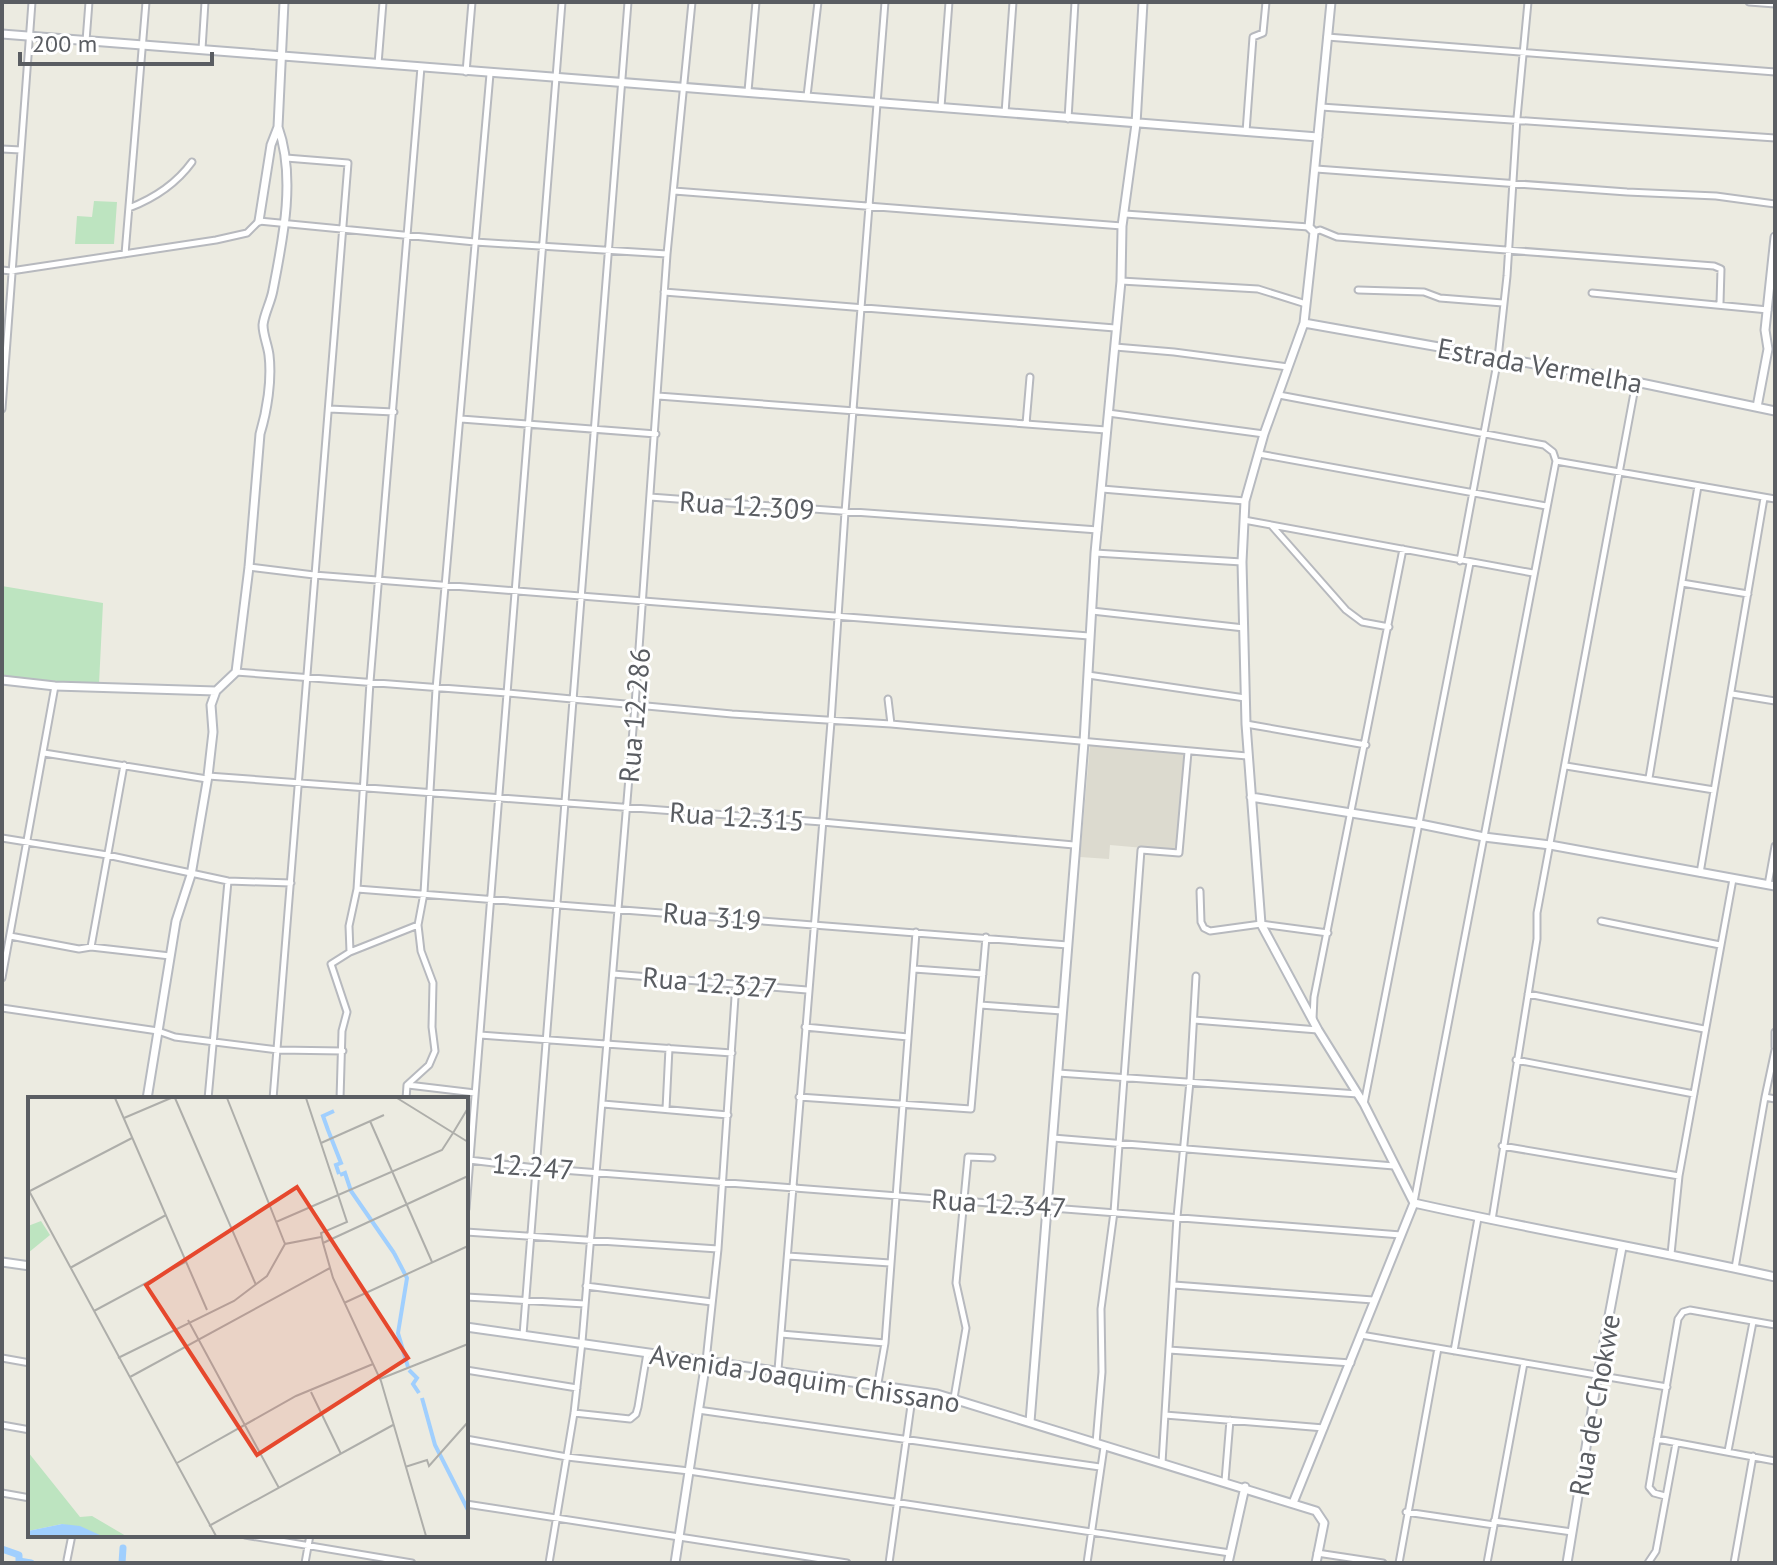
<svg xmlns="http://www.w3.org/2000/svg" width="1777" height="1565" viewBox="0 0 1777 1565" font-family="'PT Sans',sans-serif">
  <rect width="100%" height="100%" fill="#ecebe1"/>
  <path fill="#dcdacf" d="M1090,745L1186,754L1178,851L1110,845L1109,859L1080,857Z"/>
  <path fill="#bde4c0" d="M94,201L117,202L114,244H75L77,216L92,217Z
    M2,586L103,603L99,684L2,677Z"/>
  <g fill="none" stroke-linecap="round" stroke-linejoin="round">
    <path stroke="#a0cffe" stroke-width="7" d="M2,1549L19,1555V1561L31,1563
      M122,1563L123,1548"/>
    <defs>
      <path id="street" d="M1749,2L1775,4
        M1327,37L1775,72
        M86,41L89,2
        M202,49L205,2
        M378,64L383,2
        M466,72L472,2
        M748,91L756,2
        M807,96L818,2
        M941,107L949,2
        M1321,107L1775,138
        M1005,113L1013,2
        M1068,119L1075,2
        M1246,132L1253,37L1263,33L1266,2
        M2,149L21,150
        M1316,169L1627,192L1716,196L1775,204
        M674,191L1122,226
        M129,208C155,198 176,184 192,162
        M1125,214L1309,227
        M1314,232L1320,230L1337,237L1714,266L1721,269L1720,303
        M125,254L146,2
        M2,270L11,271L216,240L247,233L259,221L475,242L667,254
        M1121,281L1258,289L1306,304
        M1358,290L1424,292L1440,298L1503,303
        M664,292L1115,328
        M1592,293L1768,310
        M1115,347L1174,352L1288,367
        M1279,395L1544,445L1553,452L1556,461L1414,1202
        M658,396L1106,430
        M2,409L32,2
        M329,409L394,412
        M1108,413L1264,434
        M461,419L656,434
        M1026,424L1030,377
        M1259,454L1546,506
        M1556,461L1775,499
        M1102,489L1245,501
        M650,497L1098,530
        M1244,520L1533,573
        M1272,526L1346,610L1362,622L1389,627
        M1095,553L1242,562
        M1460,561L1498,358L1507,276L1517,118L1528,2
        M249,567L314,575L1089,636
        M1682,583L1748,594
        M1092,611L1244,628
        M236,672L507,693L732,714L891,724L1247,756
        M1088,675L1245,698
        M1732,694L1775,701
        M888,699L891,724
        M1246,724L1366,745
        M44,753L207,779
        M1566,766L1714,790
        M208,776L822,822L1074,845
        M1649,778L1698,486
        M2,838L107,855L228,881L291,883
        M1700,873L1764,498
        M1768,885L1775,846
        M357,889L1068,945
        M1200,891L1201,922L1204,928L1210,931L1261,924L1328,933
        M1601,921L1720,945
        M10,936L79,949L91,947L170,956
        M91,947L124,765
        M350,952L418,925
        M914,969L983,974
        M613,974L807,990
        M2,978L55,686
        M1528,994L1704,1029
        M980,1005L1062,1011
        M2,1008L158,1031L175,1037L278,1050L343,1051
        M1313,1019L1314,997L1403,549
        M1194,1020L1318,1030
        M805,1027L908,1037
        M1775,1032V1047
        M480,1035L732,1053
        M1516,1060L1694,1094
        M1058,1073L1358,1094
        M408,1085L475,1093
        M799,1097L971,1109L986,937
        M1765,1097L1775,1050
        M208,1099L228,881
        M273,1099L348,163L286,158
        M340,1099L342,1031L347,1012L331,964L350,952L349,926L357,889L370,682L421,67
        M406,1099L407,1085L429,1065L435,1051L432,1027L433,983L421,951L418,925L424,893L436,689L490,74
        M603,1104L728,1115
        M1364,1104L1470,563
        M666,1109L669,1048
        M1053,1138L1394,1166
        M1502,1146L1679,1176
        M469,1160L536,1168L1401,1235
        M466,1209L562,2
        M1492,1220L1537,939V913L1636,382
        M466,1232L718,1249
        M1671,1254L1679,1176L1733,879
        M788,1256L890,1263
        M1735,1268L1765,1097L1775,1099
        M1174,1285L1373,1300
        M586,1286L712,1302
        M466,1297L585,1304
        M781,1334L885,1343
        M523,1335L628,2
        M1361,1335L1667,1387
        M1169,1350L1351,1363
        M1454,1351L1478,1218
        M2,1358L30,1363
        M706,1361L718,1249L736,982
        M466,1370L577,1388
        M778,1370L831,722L845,512L885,2
        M878,1383L885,1343L916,932
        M954,1398L966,1328L956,1283L968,1157L992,1158
        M698,1410L1100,1467
        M574,1413L630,1419L636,1414L638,1407L647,1353
        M1165,1415L1324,1428
        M2,1425L30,1430
        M466,1439L567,1457L689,1471L1230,1553
        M1657,1439L1775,1461
        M1096,1443L1102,1372L1101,1309L1114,1212L1141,850L1179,853L1188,752
        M1728,1451L1753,1322
        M1162,1463L1177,1217L1190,1081L1196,976
        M1225,1481L1230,1420
        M2,1493L30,1498
        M1665,1496L1654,1493L1649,1487L1678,1319L1683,1312L1690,1310L1775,1325
        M466,1504L847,1563
        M1406,1512L1494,1525
        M1494,1521L1572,1532
        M245,1535L412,1563
        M1317,1553L1383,1563
        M67,1560L72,1535
        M305,1563L310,1535
        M549,1563L574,1413L582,1342L635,705L667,254L692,2
        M889,1563L913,1391
        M1087,1563L1104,1447
        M1399,1563L1438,1348
        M1487,1563L1524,1363
        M1648,1563L1656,1551L1676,1443
        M1734,1563L1753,1456"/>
      <path id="secondary" d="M2,34L1318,137
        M259,221L271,145L278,127L284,2
        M1304,323L1636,382L1775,411
        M1757,407L1768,349L1765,330L1775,237
        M2,680L55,686L216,691
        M1251,797L1420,824L1484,837L1550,845L1775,886
        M147,1099L176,921L191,875L208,776L213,732L211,705L216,691L236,672L249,567L260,434C267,411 272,380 269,355C268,346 263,335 263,325C264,314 271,302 273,290C283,239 296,177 278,127
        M1414,1203C1534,1230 1655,1250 1775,1277
        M2,1262L30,1266
        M466,1327L937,1394L1316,1511L1324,1523L1316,1563
        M1030,1422L1084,742L1095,553L1121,281L1122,226L1136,124L1143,2
        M1293,1503L1414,1203L1364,1104L1318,1030L1261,924L1246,724L1242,562L1245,501L1264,434L1304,323L1314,232L1309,227L1331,2
        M675,1563L706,1361
        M1228,1563L1245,1487
        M1567,1563L1598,1374L1622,1247"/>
    </defs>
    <use href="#street" stroke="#b7b9be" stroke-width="9"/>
    <use href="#secondary" stroke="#b7bac0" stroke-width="11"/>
    <use href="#street" stroke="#fff" stroke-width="5"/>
    <use href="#secondary" stroke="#fff" stroke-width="7"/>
  </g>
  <g text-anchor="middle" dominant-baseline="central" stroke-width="6" stroke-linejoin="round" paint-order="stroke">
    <g font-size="28" fill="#5a5d62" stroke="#fff">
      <text transform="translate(1540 365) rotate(10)">Estrada Vermelha</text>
      <text transform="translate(747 505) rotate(4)">Rua 12.309</text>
      <text transform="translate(634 715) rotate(-85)">Rua 12.286</text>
      <text transform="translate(737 816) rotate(4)">Rua 12.315</text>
      <text transform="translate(712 916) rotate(5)">Rua 319</text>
      <text transform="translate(710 982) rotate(5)">Rua 12.327</text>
      <text transform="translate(533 1166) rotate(5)">12.247</text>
      <text transform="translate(999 1203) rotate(4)">Rua 12.347</text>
      <text transform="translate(805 1378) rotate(9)">Avenida Joaquim Chissano</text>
      <text transform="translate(1594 1405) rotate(-80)">Rua de Chokwe</text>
    </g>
  </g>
  <g transform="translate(28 1097)">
    <rect width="440" height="440" fill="#ecebe1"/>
    <path d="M0,355L52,420L64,419L98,439H74L34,427L0,434Z" fill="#bde4c0"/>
    <path d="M13,124L22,138L0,156V129Z" fill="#bde4c0"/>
    <path d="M34,427L52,429L74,439H0V434Z" fill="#a0cffe"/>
    <path fill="none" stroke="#a0cffe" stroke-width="4" d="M300,33L295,19L306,14M300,33L313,66L308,68L311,77M312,78L317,76L323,94L366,156M366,156L379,181L370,236L380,270M381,273L389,281L385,287L391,296M394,301L407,348L440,413"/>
    <path fill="none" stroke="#aeaeaa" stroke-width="2" d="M87,1L179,213M147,1L228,188M199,1L257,147M278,1L319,125L293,136L295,146L305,181L353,284L398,439M369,1L440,45M96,21L143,1M342,24L404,165M425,36L440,11M293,46L356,18M0,92L188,439M0,95L104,41M248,125L414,53L425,36M295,146L440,79M42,171L138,118M316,206L440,149M66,214L159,164M160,223L251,391M90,261L206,204L239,179L257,147L293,140M102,280L302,171M352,282L440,247M283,295L313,357M149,366L268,299L345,267M377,370L399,363L401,369L440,325M181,429L365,328"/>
    <path fill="#e6482d" fill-opacity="0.15" stroke="#e6482d" stroke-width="4" d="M269,90L380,261L229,358L118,188Z"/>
    <rect width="440" height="440" fill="none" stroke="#5a5d62" stroke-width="4"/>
  </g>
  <rect width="1777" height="1565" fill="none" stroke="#5a5d62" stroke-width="8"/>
  <path d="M20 52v12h192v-12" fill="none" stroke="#5a5d62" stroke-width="4"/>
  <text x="32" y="52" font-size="24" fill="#5a5d62" stroke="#ffffff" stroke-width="6" paint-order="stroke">200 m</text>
</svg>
